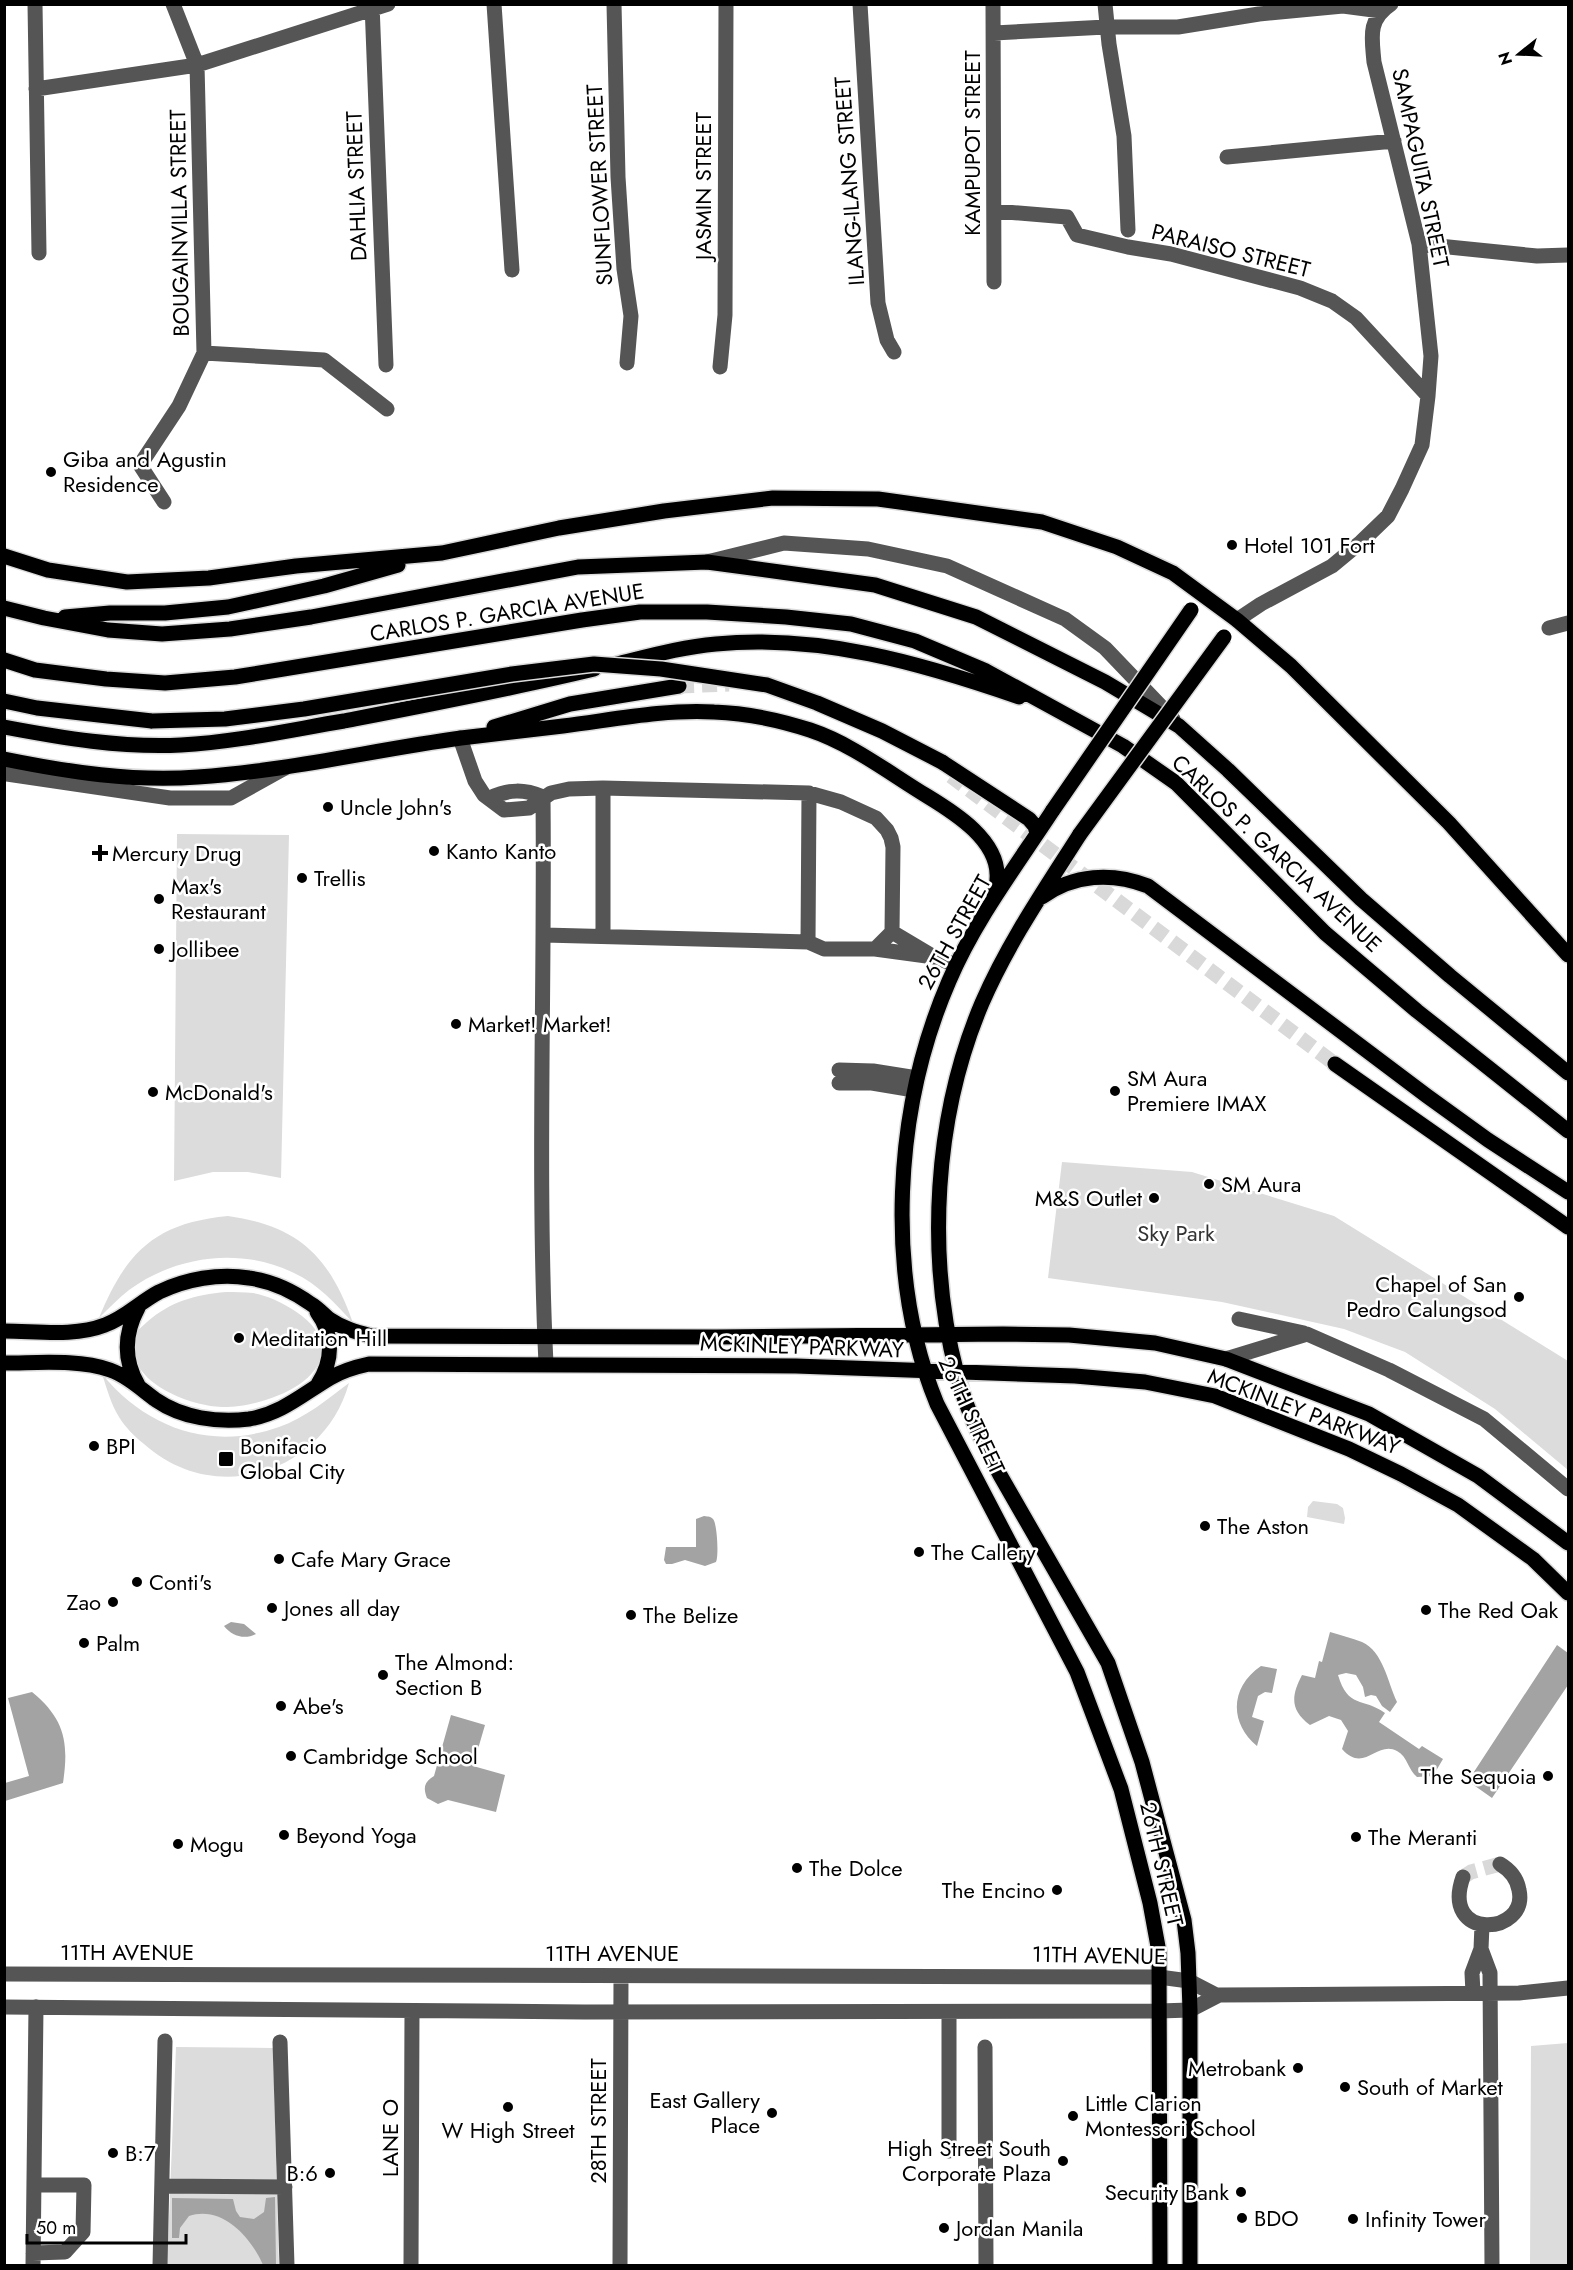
<svg xmlns="http://www.w3.org/2000/svg" width="1573" height="2270" viewBox="0 0 1573 2270" font-family="Jost,sans-serif">
  <rect width="100%" height="100%" fill="#fff"/>
  <path fill="#dcdcdc" d="M177,834L289,835L281,1178L248,1172H213L174,1181Z
    M1062,1162L1192,1172L1334,1216L1568,1361V1470L1495,1409L1405,1352L1381,1343L1344,1329L1222,1302L1048,1278Z
    M228,1216C299,1226 330,1257 353,1323C336,1304 318,1284 294,1273C241,1247 177,1255 129,1290C119,1298 109,1308 99,1318C126,1252 155,1223 228,1216Z
    M226,1292C235,1292 244,1292 253,1293C277,1297 325,1322 322,1351C319,1389 253,1408 222,1407C188,1406 121,1380 135,1335C137,1330 143,1326 147,1322C171,1301 195,1295 226,1292Z
    M102,1374C147,1429 212,1451 279,1427C305,1418 328,1399 349,1383C324,1473 215,1508 144,1444C135,1437 125,1427 119,1417C111,1404 107,1389 102,1374Z
    M1313,1501L1337,1504L1343,1508L1345,1518L1344,1524L1307,1517L1308,1507Z
    M1568,2043V2265H1530L1531,2046Z
    M176,2047L273,2048L279,2265L167,2266Z"/>
  <path fill="#a3a3a3" d="M704,1516C709,1517 710,1516 713,1519C717,1523 719,1556 716,1562L705,1566L685,1560L672,1564H666L664,1560L666,1547H696V1519Z
    M231,1622L244,1624L256,1634C244,1640 232,1636 224,1626Z
    M1330,1632C1340,1635 1352,1638 1362,1642C1383,1651 1388,1683 1397,1702L1390,1712L1382,1706L1376,1696L1371,1695L1365,1697L1363,1687L1356,1675L1346,1673L1338,1675C1348,1709 1363,1697 1385,1713L1379,1722L1419,1749L1422,1746L1443,1759L1433,1776L1417,1777C1408,1770 1408,1757 1397,1751C1377,1740 1364,1774 1342,1749L1348,1731L1341,1720L1329,1716L1310,1725C1290,1710 1291,1696 1302,1675L1315,1678L1319,1661L1322,1662Z
    M1557,1645L1568,1653V1685L1492,1798L1468,1781Z
    M1261,1666L1277,1669L1272,1693L1265,1692L1258,1696L1252,1717L1264,1721L1257,1746C1229,1723 1230,1687 1261,1666Z
    M32,1692C65,1719 69,1743 63,1783L5,1801V1783L29,1776L8,1698Z
    M451,1715L485,1725L473,1766L505,1775L496,1812L448,1800L438,1804L427,1798C423,1788 424,1782 434,1776Z
    M275,2197L276,2265H263C251,2237 222,2205 189,2216L180,2228L179,2238H172V2198L233,2199L236,2211L240,2217L254,2219L264,2212L266,2198Z"/>
  <g fill="none" stroke-linecap="round" stroke-linejoin="round">
    <path stroke="#d9d9d9" stroke-width="15" stroke-dasharray="15 8" stroke-linecap="butt" d="M1463,1877L1471,1872L1500,1864"/>
    <path stroke="#d9d9d9" stroke-width="15" stroke-dasharray="15 8" stroke-linecap="butt" d="M679,686L729,684
      M951,776L1335,1064"/>
    <defs>
      <path id="major" d="M4,556L48,570L127,582L209,578L296,566L442,553L559,528L664,511L773,498L878,499L1042,522L1117,547L1173,573L1237,620L1291,666L1449,823L1568,955
        M4,608L44,618L108,630L162,634L230,629L311,617L578,567L707,562L875,585L976,617L1105,682L1179,726L1228,770L1361,899L1450,976L1568,1073
        M65,617L110,613H165L228,607L324,586L398,565
        M4,660L35,670L106,679L165,683L235,677L582,620L640,612H707L786,617L851,624L915,641L986,671L1123,746L1176,783L1325,933L1417,1011L1568,1131
        M617,664C650,656 682,647 716,644C820,634 921,663 1019,697
        M4,701L37,708L152,721
        M4,727C62,738 122,748 181,745C236,742 290,730 344,721C427,705 511,689 594,669
        M494,727L570,704L679,686
        M4,759C68,772 133,782 198,777C287,771 373,750 461,738C495,734 529,730 563,726C612,720 664,709 714,712C745,713 779,720 810,730C852,744 889,773 927,796C955,813 1000,841 997,879C997,884 995,890 994,895
        M942,762L1029,819L1035,826L1037,834
        M1053,810C1017,865 975,920 949,981C894,1108 884,1275 937,1404L1077,1672L1121,1789L1150,1903L1159,1952L1160,2266
        M1080,834C1045,889 1008,943 982,1003C934,1116 926,1256 957,1374C966,1410 983,1443 1000,1475L1108,1663L1142,1762L1184,1920L1188,1953L1190,2010V2266
        M1042,897C1074,874 1112,872 1148,886L1427,1096L1488,1140L1568,1192
        M1335,1064L1568,1227
        M317,1312C334,1335 333,1361 318,1384
        M4,1331C37,1331 74,1337 105,1325C125,1318 140,1302 159,1292C186,1279 219,1273 249,1278C271,1281 293,1291 311,1304C318,1308 323,1314 329,1319C342,1328 356,1332 371,1336L716,1337L1003,1334L1069,1335L1155,1343L1226,1359L1369,1414L1478,1476L1568,1543
        M4,1363C38,1363 78,1359 110,1370C127,1376 141,1389 156,1400C182,1418 218,1423 249,1419C281,1414 303,1394 330,1378C342,1371 355,1367 369,1364L796,1366L1075,1376L1145,1382L1215,1396L1349,1449L1401,1474L1458,1505L1533,1559L1568,1593
        M138,1385C123,1359 124,1334 138,1308"/>
    </defs>
    <use href="#major" stroke="#dbdbdb" stroke-width="18"/>
    <path stroke="#555" stroke-width="15" d="M35,4L39,253
      M372,4L386,365
      M494,4L512,270
      M614,4L618,177L624,269L631,316L627,363
      M860,4L878,303L887,340L894,352
      M993,4L994,282
      M1105,4L1109,44L1124,136L1128,230
      M994,33L1106,27H1178L1259,14L1343,6L1381,11
      M36,89L197,65L388,4
      M1227,157L1394,141
      M994,211L1067,217L1077,235L1128,247L1171,254L1300,288L1332,301L1356,318L1428,396
      M1419,244L1537,256L1568,255
      M204,353L324,360L387,409
      M720,367L725,315L726,4
      M164,502L140,465L179,406L204,353L197,65L173,4
      M707,562L784,543L868,549L947,566L1065,619L1105,648L1173,719
      M1237,620L1261,604L1332,566L1361,542L1388,516L1402,489L1422,445L1428,396L1431,356L1419,244L1374,62C1372,38 1367,20 1391,4
      M1549,628L1568,623
      M460,738L475,781L484,795L504,810L529,808L551,793L569,789L603,788L809,793L841,802L876,818L887,830L891,838L893,847L892,932L875,949
      M4,772L7,774L170,798H231L285,768
      M543,797C545,986 537,1175 546,1364
      M490,798C509,789 524,789 543,797
      M892,932L934,957L956,965
      M544,935L808,942L824,949H875L934,957
      M603,936V788
      M808,942L809,793
      M839,1070L873,1071L917,1078
      M839,1083H872L914,1090
      M1239,1319L1304,1333
      M1226,1359L1307,1334L1389,1370L1484,1419L1568,1489
      M1463,1877C1440,1942 1529,1935 1519,1890C1517,1878 1510,1870 1500,1864
      M1481,1949L1490,1973L1492,2266
      M4,1974L1159,1977L1189,1981L1216,1995
      M1473,1993L1472,1973L1481,1949L1482,1925
      M4,2007L584,2012L1159,2011L1190,2010L1219,1995L1519,1993L1568,1988
      M949,2012V2151
      M280,2042L287,2266
      M985,2047L986,2266
      M163,2186L285,2187
      M33,2253L65,2252L83,2232L84,2185H34
      M33,2266L36,2007
      M160,2266L165,2041
      M411,2266L412,2011
      M620,2266L621,1976"/>
    <use href="#major" stroke="#000" stroke-width="15"/>
    <defs>
      <path id="major-bridge" d="M152,721L225,719L304,709L512,674L594,664L661,669L767,685L817,703L882,731L942,762
        M1053,810L1191,610
        M1080,834L1224,637"/>
    </defs>
    <use href="#major-bridge" stroke="#dbdbdb" stroke-width="18" stroke-linecap="butt"/>
    <use href="#major-bridge" stroke="#000" stroke-width="15"/>
  </g>
  <g fill="#000" stroke="#fff" stroke-width="2">
    <circle cx="51" cy="472" r="6"/>
    <circle cx="1232" cy="545" r="6"/>
    <circle cx="328" cy="807" r="6"/>
    <circle cx="434" cy="851" r="6"/>
    <path d="M97 844h6v6h6v6h-6v6h-6v-6h-6v-6h6z"/>
    <circle cx="302" cy="878" r="6"/>
    <circle cx="159" cy="899" r="6"/>
    <circle cx="159" cy="949" r="6"/>
    <circle cx="456" cy="1024" r="6"/>
    <circle cx="1115" cy="1091" r="6"/>
    <circle cx="153" cy="1092" r="6"/>
    <circle cx="1209" cy="1184" r="6"/>
    <circle cx="1154" cy="1198" r="6"/>
    <circle cx="1519" cy="1297" r="6"/>
    <circle cx="239" cy="1338" r="6"/>
    <circle cx="94" cy="1446" r="6"/>
    <rect x="218" y="1451" width="16" height="16" rx="3"/>
    <circle cx="1205" cy="1526" r="6"/>
    <circle cx="919" cy="1552" r="6"/>
    <circle cx="279" cy="1559" r="6"/>
    <circle cx="137" cy="1582" r="6"/>
    <circle cx="113" cy="1602" r="6"/>
    <circle cx="272" cy="1608" r="6"/>
    <circle cx="1426" cy="1610" r="6"/>
    <circle cx="631" cy="1615" r="6"/>
    <circle cx="84" cy="1643" r="6"/>
    <circle cx="383" cy="1675" r="6"/>
    <circle cx="281" cy="1706" r="6"/>
    <circle cx="291" cy="1756" r="6"/>
    <circle cx="1548" cy="1776" r="6"/>
    <circle cx="284" cy="1835" r="6"/>
    <circle cx="1356" cy="1837" r="6"/>
    <circle cx="178" cy="1844" r="6"/>
    <circle cx="797" cy="1868" r="6"/>
    <circle cx="1057" cy="1890" r="6"/>
    <circle cx="1298" cy="2068" r="6"/>
    <circle cx="1345" cy="2087" r="6"/>
    <circle cx="508" cy="2107" r="6"/>
    <circle cx="772" cy="2113" r="6"/>
    <circle cx="1073" cy="2116" r="6"/>
    <circle cx="113" cy="2153" r="6"/>
    <circle cx="1063" cy="2161" r="6"/>
    <circle cx="330" cy="2173" r="6"/>
    <circle cx="1241" cy="2192" r="6"/>
    <circle cx="1242" cy="2218" r="6"/>
    <circle cx="1353" cy="2219" r="6"/>
    <circle cx="944" cy="2228" r="6"/>
  </g>
  <g text-anchor="middle" dominant-baseline="central" stroke-width="5" stroke-linejoin="round" paint-order="stroke">
    <g font-size="22" fill="#000" stroke="#fff">
      <text transform="translate(972 143) rotate(-90)">KAMPUPOT STREET</text>
      <text transform="translate(1421 168) rotate(78)">SAMPAGUITA STREET</text>
      <text transform="translate(849 181) rotate(-94)">ILANG-ILANG STREET</text>
      <text transform="translate(599 185) rotate(-93)">SUNFLOWER STREET</text>
      <text transform="translate(356 186) rotate(-92)">DAHLIA STREET</text>
      <text transform="translate(703 186) rotate(-90)">JASMIN STREET</text>
      <text transform="translate(179 223) rotate(-91)">BOUGAINVILLA STREET</text>
      <text transform="translate(1231 250) rotate(14)">PARAISO STREET</text>
      <text transform="translate(507 612) rotate(-9)">CARLOS P. GARCIA AVENUE</text>
      <text transform="translate(1277 853) rotate(43)">CARLOS P. GARCIA AVENUE</text>
      <text transform="translate(954 932) rotate(-61)">26TH STREET</text>
      <text transform="translate(802 1346) rotate(2)">MCKINLEY PARKWAY</text>
      <text transform="translate(1304 1411) rotate(21)">MCKINLEY PARKWAY</text>
      <text transform="translate(972 1415) rotate(65)">26TH STREET</text>
      <text transform="translate(1162 1864) rotate(77)">26TH STREET</text>
      <text x="127" y="1952">11TH AVENUE</text>
      <text x="612" y="1953">11TH AVENUE</text>
      <text transform="translate(1099 1955) rotate(1)">11TH AVENUE</text>
      <text transform="translate(598 2121) rotate(-90)">28TH STREET</text>
      <text transform="translate(390 2138) rotate(-90)">LANE O</text>
    </g>
    <g font-size="22" fill="#000" stroke="#fff" text-anchor="start">
      <text x="63" y="459">Giba and Agustin<tspan x="63" dy="25">Residence</tspan></text>
      <text x="1244" y="545">Hotel 101 Fort</text>
      <text x="340" y="807">Uncle John's</text>
      <text x="446" y="851">Kanto Kanto</text>
      <text x="112" y="853">Mercury Drug</text>
      <text x="314" y="878">Trellis</text>
      <text x="171" y="886">Max's<tspan x="171" dy="25">Restaurant</tspan></text>
      <text x="171" y="949">Jollibee</text>
      <text x="468" y="1024">Market! Market!</text>
      <text x="1127" y="1078">SM Aura<tspan x="1127" dy="25">Premiere IMAX</tspan></text>
      <text x="165" y="1092">McDonald's</text>
      <text x="1221" y="1184">SM Aura</text>
      <text x="1142" y="1198" text-anchor="end">M&amp;S Outlet</text>
      <text x="1507" y="1284" text-anchor="end">Chapel of San<tspan x="1507" dy="25">Pedro Calungsod</tspan></text>
      <text x="251" y="1338">Meditation Hill</text>
      <text x="106" y="1446">BPI</text>
      <text x="240" y="1446">Bonifacio<tspan x="240" dy="25">Global City</tspan></text>
      <text x="1217" y="1526">The Aston</text>
      <text x="931" y="1552">The Callery</text>
      <text x="291" y="1559">Cafe Mary Grace</text>
      <text x="149" y="1582">Conti's</text>
      <text x="101" y="1602" text-anchor="end">Zao</text>
      <text x="284" y="1608">Jones all day</text>
      <text x="1438" y="1610">The Red Oak</text>
      <text x="643" y="1615">The Belize</text>
      <text x="96" y="1643">Palm</text>
      <text x="395" y="1662">The Almond:<tspan x="395" dy="25">Section B</tspan></text>
      <text x="293" y="1706">Abe's</text>
      <text x="303" y="1756">Cambridge School</text>
      <text x="1536" y="1776" text-anchor="end">The Sequoia</text>
      <text x="296" y="1835">Beyond Yoga</text>
      <text x="1368" y="1837">The Meranti</text>
      <text x="190" y="1844">Mogu</text>
      <text x="809" y="1868">The Dolce</text>
      <text x="1045" y="1890" text-anchor="end">The Encino</text>
      <text x="1286" y="2068" text-anchor="end">Metrobank</text>
      <text x="1357" y="2087">South of Market</text>
      <text x="760" y="2100" text-anchor="end">East Gallery<tspan x="760" dy="25">Place</tspan></text>
      <text x="1085" y="2103">Little Clarion<tspan x="1085" dy="25">Montessori School</tspan></text>
      <text x="508" y="2130" text-anchor="middle">W High Street</text>
      <text x="1051" y="2148" text-anchor="end">High Street South<tspan x="1051" dy="25">Corporate Plaza</tspan></text>
      <text x="125" y="2153">B:7</text>
      <text x="318" y="2173" text-anchor="end">B:6</text>
      <text x="1229" y="2192" text-anchor="end">Security Bank</text>
      <text x="1254" y="2218">BDO</text>
      <text x="1365" y="2219">Infinity Tower</text>
      <text x="956" y="2228">Jordan Manila</text>
    </g>
    <g font-size="22" fill="#333" stroke="#fff">
      <text x="1176" y="1233">Sky Park</text>
    </g>
  </g>
  <rect width="1573" height="2270" fill="none" stroke="#000000" stroke-width="12"/>
  <g transform="translate(1519 54) rotate(252)" stroke="#ffffff" stroke-width="4.5" paint-order="stroke">
  <path d="M0-4.5L10 22L0 15L-10 22Z" fill="#000000"/>
  <text y="-9" font-size="16" font-weight="bold" text-anchor="middle" fill="#000000">N</text>
  </g>
  <path d="M27 2234v9h159v-9" fill="none" stroke="#000000" stroke-width="3"/>
  <text x="36" y="2234" font-size="18" fill="#000000" stroke="#ffffff" stroke-width="4.5" paint-order="stroke">50 m</text>
</svg>
